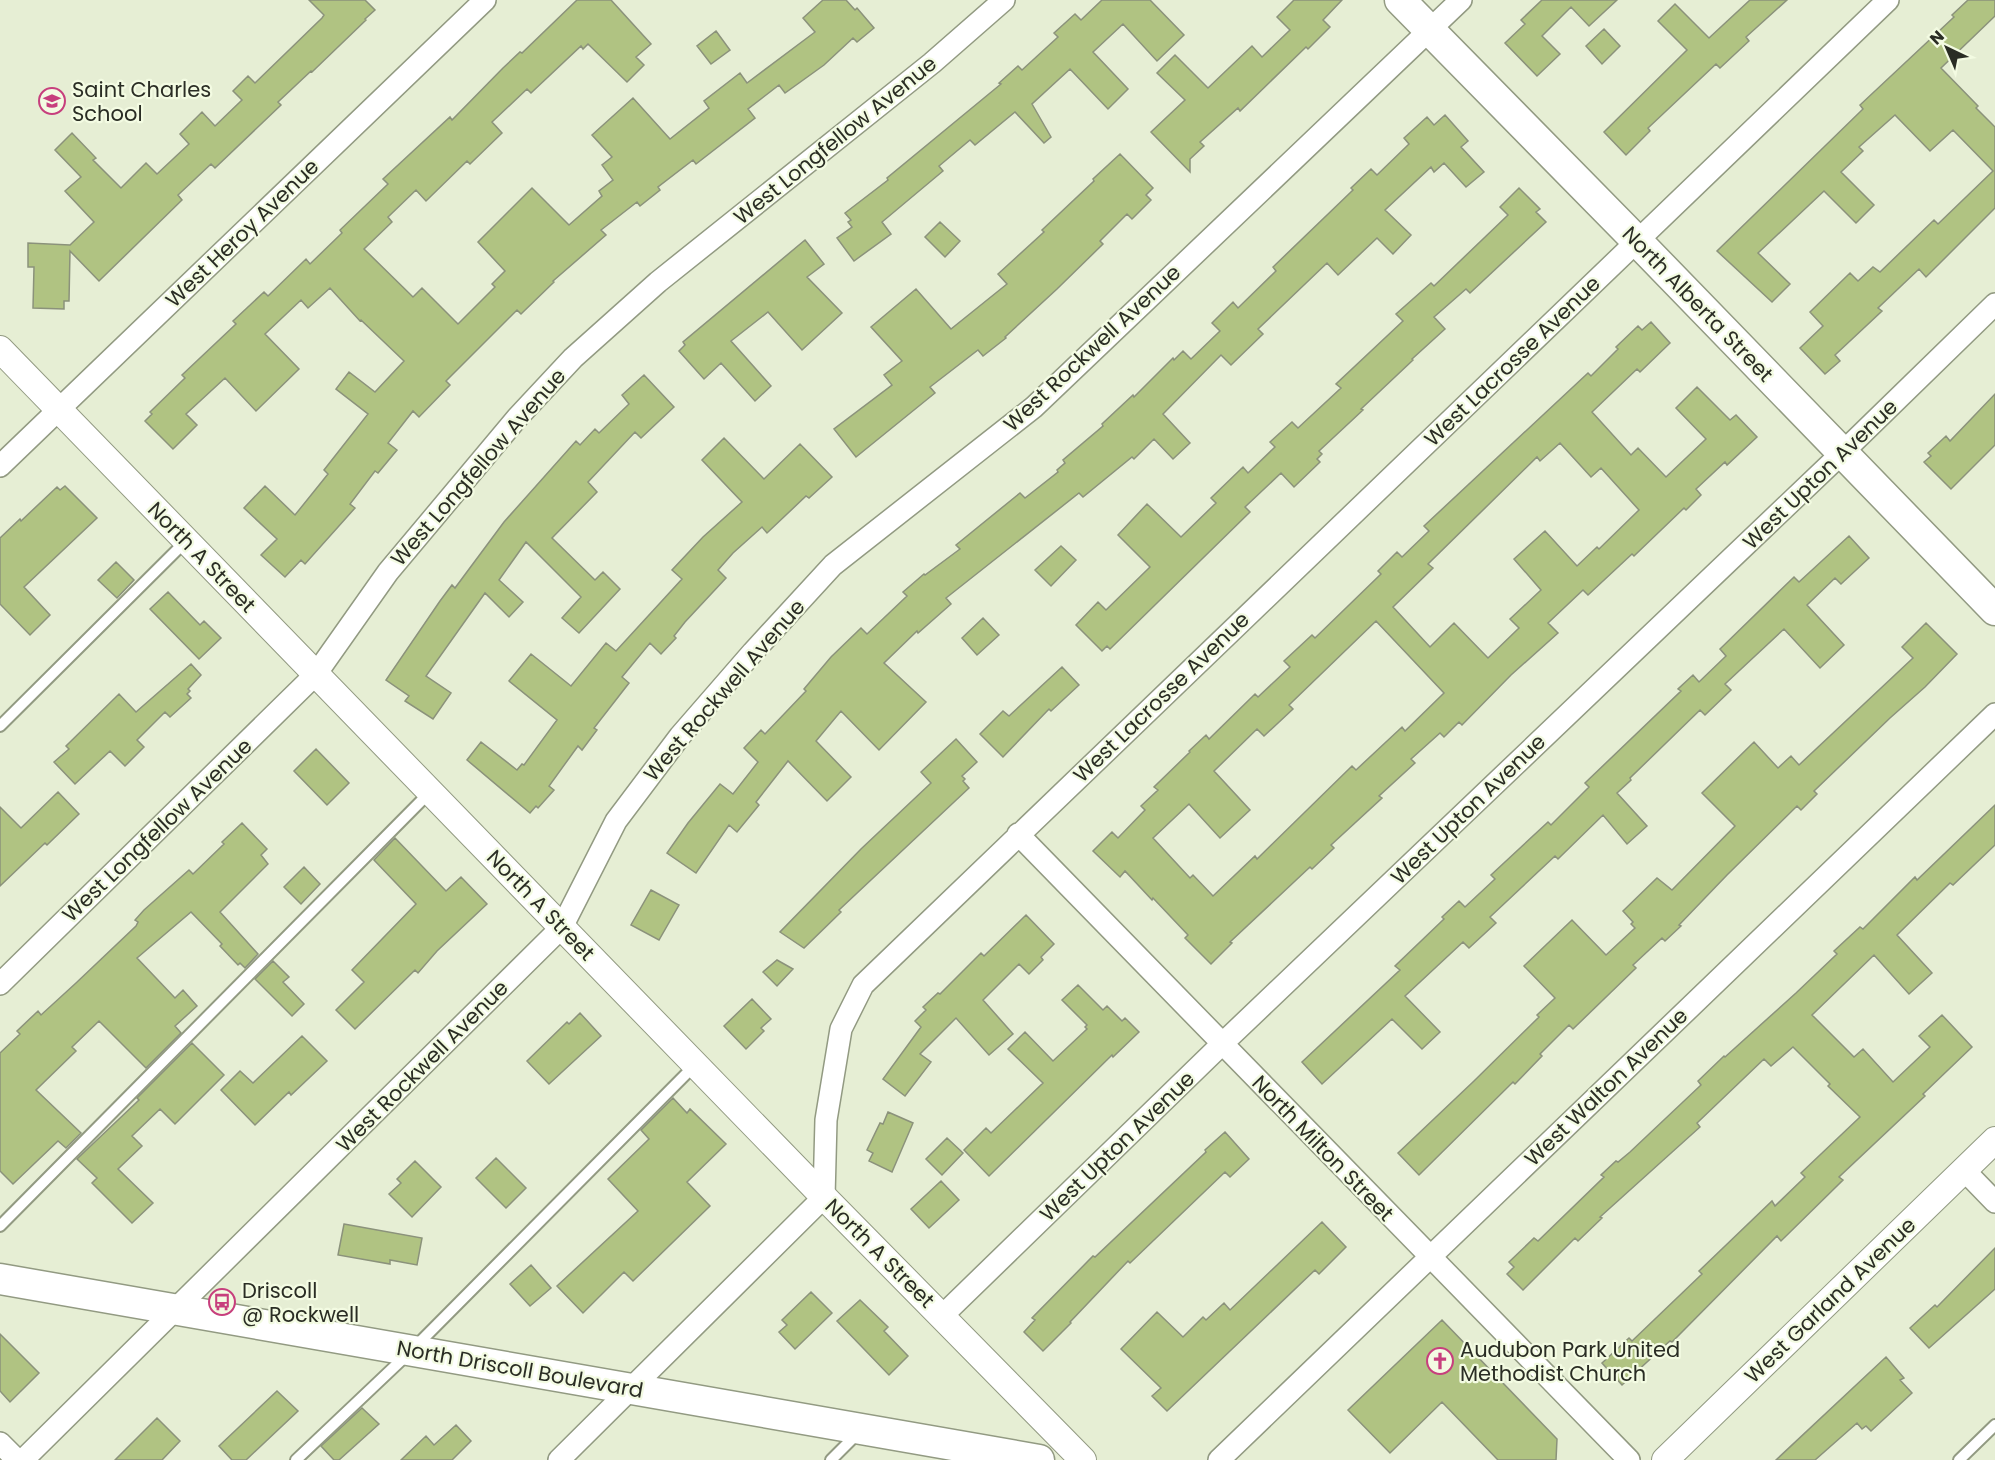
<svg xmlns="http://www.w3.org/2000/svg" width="1995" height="1460" font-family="Poppins,sans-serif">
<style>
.building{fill:#b0c382;stroke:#8b927b;stroke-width:1.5;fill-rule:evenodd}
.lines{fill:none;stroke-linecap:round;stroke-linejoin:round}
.service-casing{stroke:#929a82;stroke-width:14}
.minor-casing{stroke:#929a82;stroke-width:24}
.tertiary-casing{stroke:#929a82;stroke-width:28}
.secondary-casing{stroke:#929a82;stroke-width:33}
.service{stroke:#fff;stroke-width:10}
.minor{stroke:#fff;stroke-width:21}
.tertiary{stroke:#fff;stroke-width:26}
.secondary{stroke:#fff;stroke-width:30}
.labels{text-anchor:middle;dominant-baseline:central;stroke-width:4.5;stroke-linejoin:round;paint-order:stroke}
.poi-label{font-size:21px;fill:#2a2d24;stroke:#f3fbe2;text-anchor:start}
.street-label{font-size:21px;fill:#2a2d24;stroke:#f3fbe2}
</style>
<rect width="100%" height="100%" fill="#e6eed4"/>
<path class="building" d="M309,0H365L375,10L365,19L366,20L312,72L311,71L278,102L281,105L215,168L211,164L178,195L182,200L99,281L70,251L69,301H64V309L33,308L34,267H28V243L70,245L94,222L65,191L81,177L55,150L72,133L96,158L93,160L121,188L146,163L157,174L189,144L180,134L202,112L215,126L242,100L233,91L248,76L255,83L322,18L324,15Z
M577,0H611L651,44L636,57L644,65L627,82L588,44L583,49L581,46L531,93L527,89L492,122L502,133L470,164L467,161L426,201L416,190L388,217L392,222L364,249L413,297L422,288L458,324L495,287L492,284L505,271L478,242L532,188L569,225L602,196L599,191L613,180L602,165L612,157L592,135L633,98L670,139L709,108L704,101L740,73L747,83L815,32L803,18L823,0H846L855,10L857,8L874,28L857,42L853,38L824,65L785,93L779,85L748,109L755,118L696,164L693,160L658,187L660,190L640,206L637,202L601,230L606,235L553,281L554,282L521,314L517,310L446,381L450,385L419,417L413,411L388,443L397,450L378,473L375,471L350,504L355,508L305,564L301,560L285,577L261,555L277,539L244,508L265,486L295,515L328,474L324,470L368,414L336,389L349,372L375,392L404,361L361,320L360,321L330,288L308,308L301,300L265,334L299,369L256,411L225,378L186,414L197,425L173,449L145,421L152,414L150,412L185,378L182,375L236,324L233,321L264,292L268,296L306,259L310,264L342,233L340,230L388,184L383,179L450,117L452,120L503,68L520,52L522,53Z
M1102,0H1150L1184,35L1157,61L1123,24L1093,52L1128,89L1108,109L1070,69L1032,104L1051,137L1044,143L1015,112L975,145L970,140L939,166L943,171L882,222L891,234L854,261L837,238L852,227L848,222L851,220L845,213L888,180L887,178L1001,84L999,83L1018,66L1022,70L1058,37L1054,33L1075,14L1081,20Z
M1294,0H1342L1323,20L1330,27L1308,49L1306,47L1240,111L1238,108L1200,142L1204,146L1190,159V172L1151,132L1185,100L1157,73L1175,55L1208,88L1252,46L1262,57L1290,30L1277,17Z
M1542,0H1617L1589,26L1571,7L1542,36L1560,54L1537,76L1505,43L1525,24L1521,20Z
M1750,0H1787L1746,37L1749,41L1720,68L1716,64L1648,128L1650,131L1626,155L1604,132L1687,50L1658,21L1675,4L1709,38Z
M1968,0H1995V16L1941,68L1978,106L1976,108L1995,127V208L1926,277L1919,269L1878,308L1882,311L1835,355L1840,361L1825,374L1800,348L1823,326L1810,312L1850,273L1858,281L1873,267L1880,272L1934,220L1938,224L1993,171L1953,130L1930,151L1895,115L1859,147L1863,151L1841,172L1874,205L1856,223L1824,191L1758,253L1790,284L1772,302L1717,251L1863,109L1860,105L1954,17L1952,15Z
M1604,29L1620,46L1602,64L1586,46Z
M716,31L730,50L711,64L697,46Z
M1445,115L1468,141L1461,147L1484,172L1466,187L1444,163L1434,172L1431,167L1385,210L1411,235L1393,254L1377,238L1338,275L1327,263L1258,329L1263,334L1231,365L1221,355L1163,414L1190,443L1173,459L1154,439L1134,459L1132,457L1083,497L1079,493L946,598L951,604L918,633L917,631L884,663L926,702L879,750L841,711L816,741L851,777L827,801L788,761L756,802L759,805L737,832L729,825L696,873L667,853L688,823L720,784L733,794L758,762L744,748L761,730L765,734L806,691L804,689L831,657L861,628L867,634L907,596L903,592L924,574L925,575L960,549L956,545L1020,493L1025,498L1058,472L1057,470L1065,463L1063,460L1103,426L1102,424L1133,395L1134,397L1173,358L1174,360L1183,351L1191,359L1220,331L1212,323L1233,302L1238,308L1276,271L1273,267L1353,190L1351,188L1371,169L1377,175L1409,144L1404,138L1427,117L1434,125Z
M1120,154L1153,188L1146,195L1151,200L1132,219L1127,214L1100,241L1103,244L1057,289L1005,337L1006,338L983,356L978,350L930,387L935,393L856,457L834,429L892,385L884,375L902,361L871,327L916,289L951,329L1007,284L998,274L1044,232L1042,230L1094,181L1093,179Z
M1519,188L1540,209L1536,212L1546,222L1470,293L1466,289L1434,317L1445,329L1412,359L1413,360L1361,409L1363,410L1319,451L1322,454L1317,459L1320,462L1294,487L1281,473L1245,507L1250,512L1110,649L1107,646L1102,651L1076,625L1098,602L1106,610L1150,567L1118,535L1147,504L1181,537L1216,503L1211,498L1243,467L1248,473L1275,447L1270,442L1292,422L1298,428L1341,388L1336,384L1403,321L1396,314L1431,283L1434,286L1508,215L1500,207Z
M940,222L960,241L945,257L925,237Z
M805,240L824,264L807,277L842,313L802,350L768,312L731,341L771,386L755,401L721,363L704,379L679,351L685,345L683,342Z
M1651,322L1670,343L1640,372L1637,369L1592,412L1631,455L1638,448L1666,477L1706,439L1676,408L1697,387L1730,420L1736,415L1757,437L1727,465L1725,462L1696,489L1701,495L1686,510L1684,508L1634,556L1632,554L1588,595L1583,590L1548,623L1558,633L1511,675L1462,725L1459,722L1444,737L1440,733L1411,759L1415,763L1379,796L1382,798L1331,845L1334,848L1312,869L1310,867L1230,942L1232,943L1211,964L1185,938L1188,935L1153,898L1152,900L1125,871L1120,877L1093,851L1112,832L1118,838L1145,810L1141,806L1158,790L1154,787L1190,752L1189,751L1206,735L1209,739L1255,694L1258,697L1290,667L1284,661L1312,635L1315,638L1381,574L1378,571L1397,552L1402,557L1429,531L1424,526L1588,373L1591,376L1618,349L1616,347L1638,326L1642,330ZM1560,443L1591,477L1601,468L1639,510L1599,549L1597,547L1577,566L1545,531L1514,559L1541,590L1510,619L1519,628L1488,658L1454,623L1430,647L1393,607L1433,568L1428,564L1537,457L1540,461ZM1376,621L1444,693L1405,731L1402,727L1356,770L1352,766L1257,859L1255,856L1213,896L1193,875L1190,878L1153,838L1189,804L1220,838L1250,810L1214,771L1257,729L1264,736L1293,709L1289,705Z
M644,375L674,407L641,438L635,432L588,482L597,492L552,538L595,580L603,572L620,589L579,633L562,618L581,597L526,542L499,580L523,602L509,617L485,593L426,676L451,693L433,719L405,701L409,696L386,680L440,601L452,585L455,588L504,522L576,441L580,445L595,429L599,433L629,404L622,395Z
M1995,394V445L1951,489L1924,462L1931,456L1928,453L1946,436L1950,441Z
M724,438L764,479L800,444L832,477L809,498L806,496L767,533L762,527L733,553L718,570L726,578L685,622L674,636L676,638L661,654L650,643L622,677L629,683L594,728L597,730L582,750L578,746L549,786L554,790L538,808L536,806L530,813L467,760L481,742L517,770L522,764L524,765L557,720L509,681L531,654L571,686L606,643L616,651L682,579L672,570L703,537L742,502L702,460Z
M65,486L97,518L24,587L50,615L30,635L0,604V538L20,519L21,521L57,487L60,490Z
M1849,536L1869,558L1841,584L1835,578L1807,605L1844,645L1820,668L1784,629L1725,684L1731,690L1705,715L1700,710L1630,778L1631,780L1617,793L1647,826L1627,844L1603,815L1558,859L1555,856L1490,917L1496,923L1469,948L1463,942L1405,996L1440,1032L1422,1049L1392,1019L1322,1084L1302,1062L1400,970L1395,966L1444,919L1442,917L1459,901L1465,907L1495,879L1491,875L1548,822L1551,825L1589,787L1585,783L1681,691L1678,689L1693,675L1699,682L1726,656L1720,649L1794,577L1799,582Z
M1061,546L1076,560L1051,586L1035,570Z
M116,562L134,580L117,598L98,580Z
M168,592L200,625L204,621L221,638L199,659L150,609Z
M983,618L999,635L977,655L962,638Z
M1926,623L1957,654L1925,687L1890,718L1814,791L1817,794L1801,810L1797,806L1727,875L1679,925L1681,926L1665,941L1662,938L1633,965L1636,968L1573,1029L1569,1025L1540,1054L1542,1056L1515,1084L1513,1082L1419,1175L1398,1153L1474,1081L1539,1017L1537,1015L1555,998L1524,966L1572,920L1606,955L1635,928L1631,924L1633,922L1623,911L1657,878L1672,890L1735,826L1702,793L1754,742L1778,768L1791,756L1799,765L1913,658L1902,647Z
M191,664L201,675L188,689L190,691L187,694L191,698L170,717L165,712L137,740L144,747L125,766L110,751L75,784L54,762L69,749L66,746L119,694L136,712Z
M1062,667L1079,685L1051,711L1049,709L1003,757L980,734L1003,711L1009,716Z
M956,739L977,762L962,776L965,779L963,781L969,788L839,910L841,912L804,948L780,932L861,849L931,783L921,772Z
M316,749L349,783L327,805L294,771Z
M58,792L79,814L47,845L45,843L0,886V807L21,828Z
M1995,805V845L1953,885L1950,883L1897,935L1932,973L1909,994L1874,955L1812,1015L1854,1057L1863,1049L1893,1082L1930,1047L1919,1036L1942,1015L1972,1047L1923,1094L1925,1096L1839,1177L1843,1180L1781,1241L1777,1236L1672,1342L1670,1341L1622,1385L1602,1363L1629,1338L1632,1341L1702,1274L1699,1271L1772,1201L1775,1206L1805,1177L1801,1173L1860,1117L1828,1086L1830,1084L1793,1047L1771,1066L1764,1059L1697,1123L1700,1127L1600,1217L1602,1218L1578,1241L1575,1238L1523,1290L1507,1274L1514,1267L1509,1262L1534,1238L1538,1241L1604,1177L1601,1175L1616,1161L1618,1162L1630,1152L1701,1085L1698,1081L1724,1056L1725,1057L1796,993L1837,954L1834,951L1860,927L1863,929L1915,877L1917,880Z
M242,823L267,849L261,855L268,864L220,912L258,954L245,968L240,963L238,965L220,946L222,944L191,912L137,958L175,998L183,990L197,1006L175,1026L181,1033L146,1068L99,1021L72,1047L76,1051L36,1090L81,1133L66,1148L58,1141L13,1184L0,1171V1053L20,1034L17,1031L38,1011L41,1015L76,983L136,926L138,922L135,920L144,910L189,870L193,874L224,844L222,842Z
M395,838L446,891L461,877L487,904L437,951L418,973L415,970L355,1029L336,1010L364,982L352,970L416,904L374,860Z
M304,867L320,884L301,904L284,887Z
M651,890L679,905L659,940L631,925Z
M1026,915L1054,944L1041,957L1043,960L1029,974L1019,964L983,1000L1013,1034L989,1055L956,1018L920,1054L931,1062L905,1096L883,1079L921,1027L915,1021L926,1010L923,1007L938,993L940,994L981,953L984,956Z
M777,960L793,969L777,986L763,972Z
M273,961L289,977L283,982L304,1004L292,1016L255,979Z
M1078,985L1103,1010L1107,1006L1122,1021L1125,1018L1139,1032L1113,1057L1112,1055L989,1176L964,1150L986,1128L991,1133L1043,1083L1008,1049L1025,1032L1053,1061L1087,1029L1085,1027L1087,1025L1062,1000Z
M752,999L771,1019L761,1028L764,1031L746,1049L724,1026Z
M580,1013L601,1036L549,1084L527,1061L567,1022L569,1024Z
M302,1036L327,1061L291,1095L289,1092L255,1125L221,1090L240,1071L253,1083Z
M192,1043L224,1075L175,1124L160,1109L132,1136L142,1146L118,1169L153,1203L132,1223L92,1183L97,1178L77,1159L139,1100L137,1098Z
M673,1098L687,1113L690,1109L726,1144L687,1182L710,1206L633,1281L624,1272L583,1313L557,1286L638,1211L608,1179L649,1139L641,1130Z
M888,1112L913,1123L892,1172L869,1161L873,1153L867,1150L880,1123L883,1124Z
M1225,1132L1249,1159L1230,1177L1225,1172L1130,1263L1128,1261L1070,1322L1071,1323L1043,1351L1024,1332L1035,1320L1032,1318L1093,1256L1095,1257L1206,1152L1205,1150Z
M947,1138L963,1153L942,1175L926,1159Z
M496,1158L526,1188L506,1208L476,1178Z
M415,1161L441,1187L412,1217L389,1194L401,1183L397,1179Z
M941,1181L959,1200L929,1228L911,1209Z
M1322,1222L1346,1247L1319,1274L1315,1270L1167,1411L1152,1396L1161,1388L1121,1349L1157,1312L1183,1337L1203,1317L1206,1320L1224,1303L1230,1310Z
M344,1224L422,1238L417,1265L390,1260V1264L338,1255Z
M1995,1248V1289L1929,1348L1910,1328L1935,1305L1937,1307Z
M531,1265L551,1288L530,1306L510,1284Z
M811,1292L832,1313L795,1349L779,1332L787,1325L782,1320Z
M860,1300L888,1327L884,1331L908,1356L889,1375L837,1321Z
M1442,1320L1557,1439L1556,1460H1498L1442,1402L1390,1453L1348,1410Z
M0,1334L39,1373L10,1402L0,1391Z
M1886,1357L1904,1378L1900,1380L1912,1393L1871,1431L1866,1426L1862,1429L1857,1423L1815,1460H1776Z
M277,1391L298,1411L246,1460H232L219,1446Z
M362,1408L379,1424L339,1460H334L321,1446Z
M157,1418L180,1441L162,1460H115Z
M456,1425L471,1441L452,1460H401L426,1436L434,1445Z"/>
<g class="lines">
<defs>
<path id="service" d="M0,726L186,541
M0,1226L430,792
M296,1460L411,1351L695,1065
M831,1460L858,1433
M1959,1460L1995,1425"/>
<path id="minor" d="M0,466L485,0
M1018,834L1629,1460
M0,984L316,674L388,572L517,418L573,358L658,282L932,63L1004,0
M1964,1170L1995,1202
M942,1316L1222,1044L1842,453L1995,304
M0,1443L17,1460
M23,1460L562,927L616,821L680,736L753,652L833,565L1034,407L1461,0
M559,1460L824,1197L826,1120L841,1029L863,985L1888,0
M1219,1460L1995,714"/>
<path id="tertiary" d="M0,349L824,1197L1083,1460
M1665,1460L1995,1140"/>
<path id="secondary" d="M1400,0L1637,241L1995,610
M0,1279L1039,1460"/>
</defs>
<use href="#service" class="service-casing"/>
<use href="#minor" class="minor-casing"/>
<use href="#tertiary" class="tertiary-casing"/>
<use href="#secondary" class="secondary-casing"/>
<use href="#service" class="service"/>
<use href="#minor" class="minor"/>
<use href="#tertiary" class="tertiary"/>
<use href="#secondary" class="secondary"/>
</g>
<defs>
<symbol id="school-ring" viewBox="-11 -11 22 22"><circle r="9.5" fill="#f3fbe2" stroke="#c73f7d" stroke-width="1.5"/><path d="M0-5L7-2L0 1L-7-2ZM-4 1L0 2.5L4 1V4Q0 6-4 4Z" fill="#c73f7d"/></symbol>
<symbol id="bus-ring" viewBox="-11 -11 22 22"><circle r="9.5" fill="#f3fbe2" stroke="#c73f7d" stroke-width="1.5"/><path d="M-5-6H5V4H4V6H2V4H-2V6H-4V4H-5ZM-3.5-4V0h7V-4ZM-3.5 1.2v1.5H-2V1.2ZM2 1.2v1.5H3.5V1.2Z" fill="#c73f7d"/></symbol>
<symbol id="church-ring" viewBox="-11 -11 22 22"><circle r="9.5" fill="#f3fbe2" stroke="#c73f7d" stroke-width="1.5"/><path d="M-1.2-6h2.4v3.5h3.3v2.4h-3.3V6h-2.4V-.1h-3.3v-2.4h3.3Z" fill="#c73f7d"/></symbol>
</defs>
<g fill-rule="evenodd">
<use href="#school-ring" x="37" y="86" width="30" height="30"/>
<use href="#bus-ring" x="207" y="1287" width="30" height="30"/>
<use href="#church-ring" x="1425" y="1346" width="30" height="30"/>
</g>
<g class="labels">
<g class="poi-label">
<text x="72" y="89">Saint Charles<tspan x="72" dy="24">School</tspan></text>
<text x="242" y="1290">Driscoll<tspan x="242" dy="24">@ Rockwell</tspan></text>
<text x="1460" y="1349">Audubon Park United<tspan x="1460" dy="24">Methodist Church</tspan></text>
</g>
<g class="street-label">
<text transform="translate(835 140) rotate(-39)">West Longfellow Avenue</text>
<text transform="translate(242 233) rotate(-44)">West Heroy Avenue</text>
<text transform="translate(1698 304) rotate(46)">North Alberta Street</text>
<text transform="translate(1092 348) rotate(-43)">West Rockwell Avenue</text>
<text transform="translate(1512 361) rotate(-44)">West Lacrosse Avenue</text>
<text transform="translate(478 467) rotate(-49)">West Longfellow Avenue</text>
<text transform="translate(1820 474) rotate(-44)">West Upton Avenue</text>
<text transform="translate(202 557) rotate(46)">North A Street</text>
<text transform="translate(724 690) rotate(-49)">West Rockwell Avenue</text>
<text transform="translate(1161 697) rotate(-44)">West Lacrosse Avenue</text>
<text transform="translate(1468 809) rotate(-44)">West Upton Avenue</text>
<text transform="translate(157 830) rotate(-44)">West Longfellow Avenue</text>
<text transform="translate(541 905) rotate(46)">North A Street</text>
<text transform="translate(422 1066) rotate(-45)">West Rockwell Avenue</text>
<text transform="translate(1606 1087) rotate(-44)">West Walton Avenue</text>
<text transform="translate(1117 1146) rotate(-44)">West Upton Avenue</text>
<text transform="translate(1323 1148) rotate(46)">North Milton Street</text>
<text transform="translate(880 1253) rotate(45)">North A Street</text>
<text transform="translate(1830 1300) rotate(-44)">West Garland Avenue</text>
<text transform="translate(520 1369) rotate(10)">North Driscoll Boulevard</text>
</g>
</g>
<g transform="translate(1947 48) rotate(316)" stroke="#f3fbe2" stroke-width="4.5" paint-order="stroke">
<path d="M0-4.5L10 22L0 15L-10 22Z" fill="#2a2d24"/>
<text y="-9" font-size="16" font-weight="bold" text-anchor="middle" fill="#2a2d24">N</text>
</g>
</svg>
